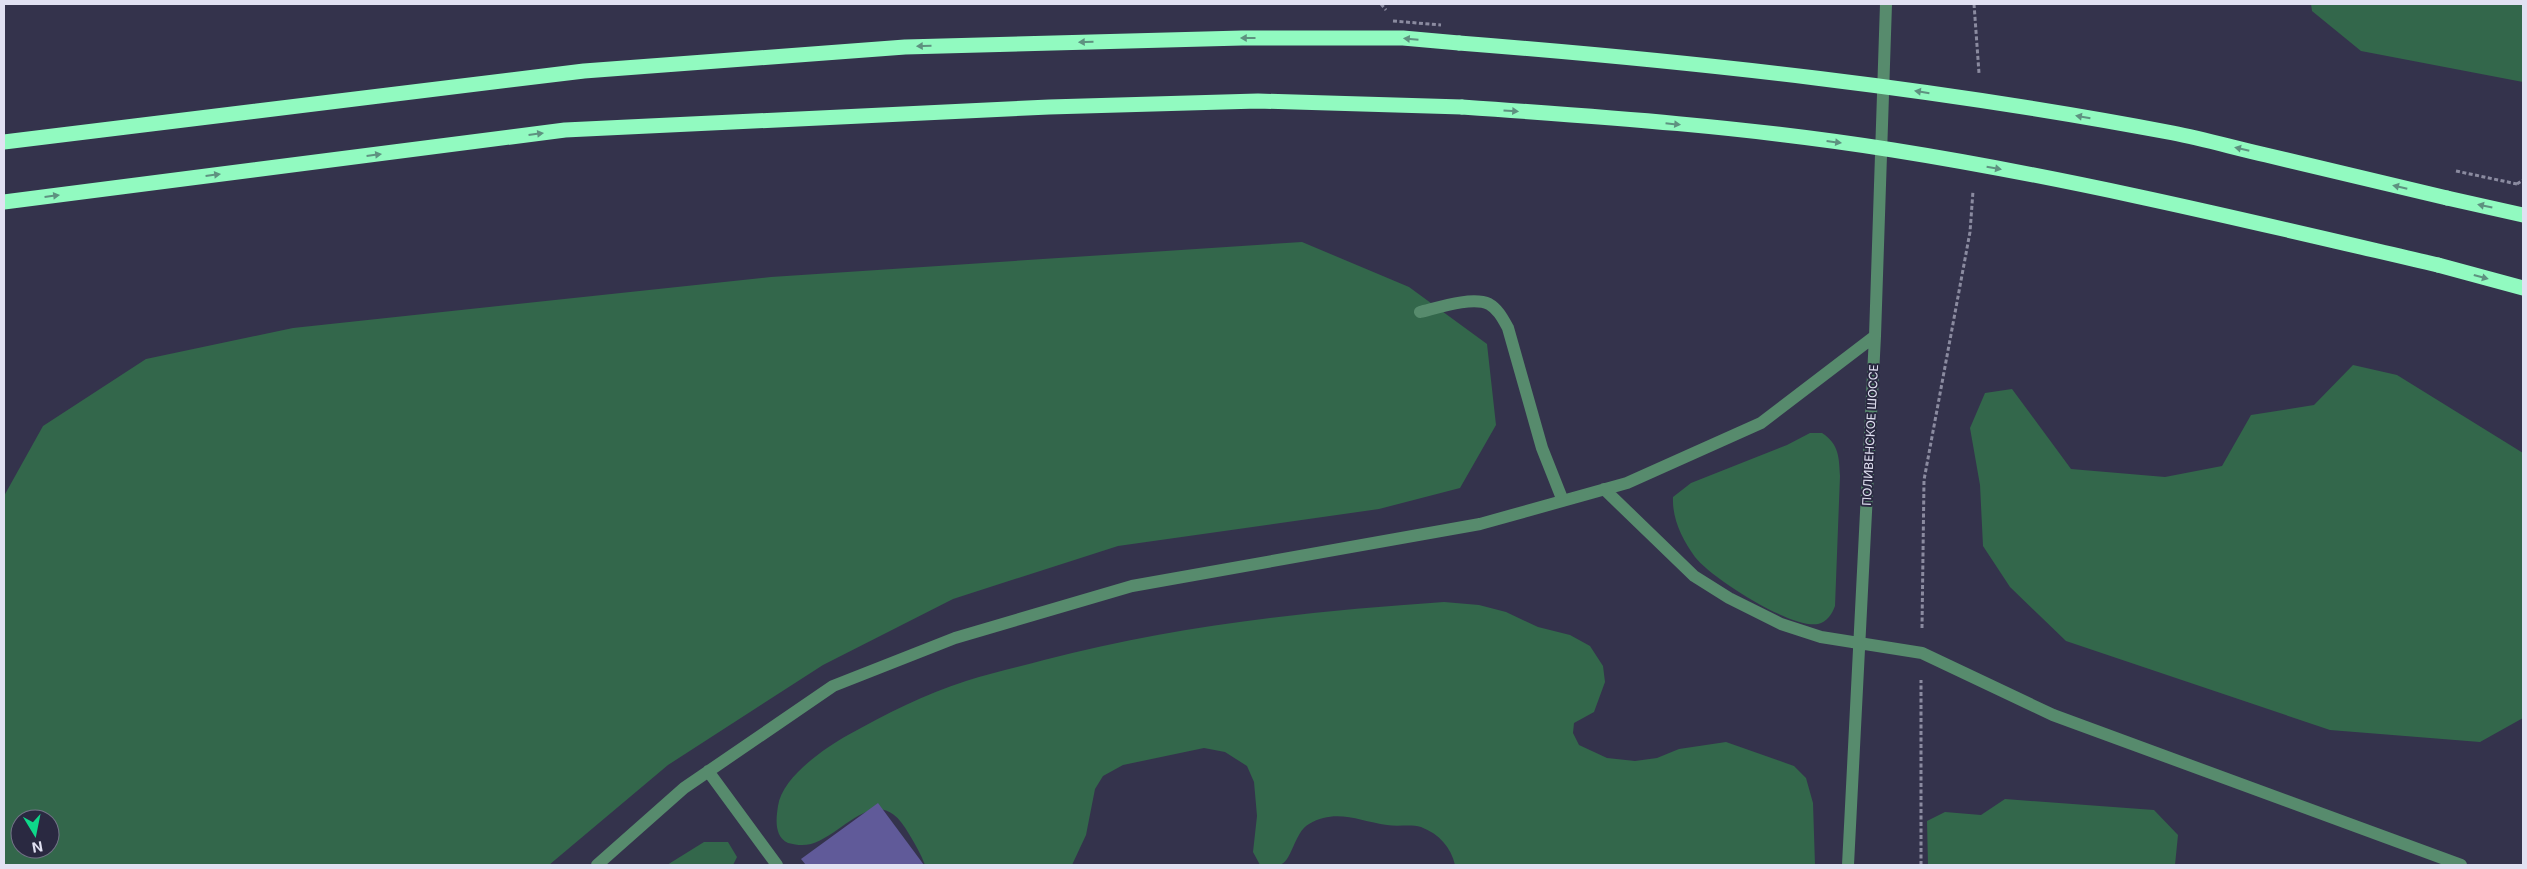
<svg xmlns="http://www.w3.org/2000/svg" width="2527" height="869" font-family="Inter,sans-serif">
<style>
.green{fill:#33674b;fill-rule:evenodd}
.building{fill:#605a99}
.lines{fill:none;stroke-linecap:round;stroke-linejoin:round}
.path{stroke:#8b8ba0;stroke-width:3;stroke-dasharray:4 2.5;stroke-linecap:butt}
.minor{stroke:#578b6d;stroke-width:12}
.highway{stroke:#91fac0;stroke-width:15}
.path-bridge{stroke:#8b8ba0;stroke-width:3;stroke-dasharray:4 2.5;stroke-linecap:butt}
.highway-bridge{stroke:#91fac0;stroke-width:15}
.oneway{fill:#5e9280}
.labels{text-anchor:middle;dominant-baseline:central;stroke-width:4;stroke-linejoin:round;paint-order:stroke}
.street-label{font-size:12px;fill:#e1e1f2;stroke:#2a2941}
</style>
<rect width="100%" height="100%" fill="#34334c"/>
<path class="green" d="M2311,4H2523V82L2361,51L2312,11Z
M1302,242L1409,287L1487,344L1496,425L1460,488L1379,509L1118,546L953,599L823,665L668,765L549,865H4V496L43,426L146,359L293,328L771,277ZM20,819H50V849H20Z
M2353,365L2397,375L2523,453V718L2480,742L2330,730L2066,641L2010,587L1983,546L1980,485L1970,428L1985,393L2012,389L2071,469L2165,477L2222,466L2251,415L2314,405Z
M1810,433H1822C1839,444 1839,457 1840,476L1835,606C1832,614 1827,622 1818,624C1791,629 1711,578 1695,557C1682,539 1672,519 1673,497L1691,483L1787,445Z
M1444,602L1479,605L1506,612L1538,627L1570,635L1590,646L1603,666L1605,682L1594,712L1574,723L1573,733L1579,745L1607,758L1635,761L1657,758L1679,749L1726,742L1794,766L1806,778L1813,803L1815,865H1455C1451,847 1439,834 1421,827C1411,824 1398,827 1387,825C1359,821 1336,808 1309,824C1294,832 1292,863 1279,865C1273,866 1266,865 1260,865L1253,852L1257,816L1254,782L1247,766L1225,752L1204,748L1123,765L1103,776L1095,789L1086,835L1072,865H925C921,854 915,844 909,834C878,778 847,833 811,844C803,846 796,845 788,843C774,836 776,819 778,806C782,777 825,748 848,735C886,714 925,694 966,681C992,673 1018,667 1044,660C1175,626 1309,611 1444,602Z
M2005,799L2154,810L2178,835L2175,865H1928L1927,821L1945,812L1981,815Z
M704,842H728L737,857L733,865H667Z"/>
<path class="building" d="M878,803L924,865H806L801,859Z"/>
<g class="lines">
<path class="path" d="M1381,4L1386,10
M1974,4L1979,73
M2517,184L2523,180
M1922,628L1924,480L1970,232L1973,191
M1921,865V680"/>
<path class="minor" d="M1420,312C1437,308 1472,296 1489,304C1498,309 1503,319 1508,328L1542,448L1563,501
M1604,489L1694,576L1729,598L1781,624L1821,637L1922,653L2053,715L2461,865
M708,771L777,865
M597,865L684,788L833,686L955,638L1132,586L1480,524L1627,483L1761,423L1875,336
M1848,865L1875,336L1886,4"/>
<path class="highway" d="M4,142L584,71L905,47L1242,38H1403L1459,43
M2447,198L2523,215
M4,202L565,130L1049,107L1258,101L1462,107
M2438,265L2523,288"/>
<path class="path-bridge" d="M1393,21L1441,25
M2456,171L2517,184"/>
<path class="highway-bridge" d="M1459,43C1699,62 1937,88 2173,133C2204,139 2235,148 2266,155C2327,169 2387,184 2447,198
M1462,107C1606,117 1750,127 1893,150C2076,179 2257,223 2438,265"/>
</g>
<defs><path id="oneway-solid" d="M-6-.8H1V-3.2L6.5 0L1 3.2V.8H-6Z" transform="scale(1.25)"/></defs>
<g class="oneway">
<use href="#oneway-solid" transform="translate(1248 38) rotate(180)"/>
<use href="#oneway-solid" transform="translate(1411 39) rotate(-175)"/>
<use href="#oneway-solid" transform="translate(1086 42) rotate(178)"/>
<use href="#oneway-solid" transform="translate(924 46) rotate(178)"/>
<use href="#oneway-solid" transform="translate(1922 92) rotate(-171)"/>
<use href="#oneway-solid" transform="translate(1511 111) rotate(4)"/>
<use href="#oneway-solid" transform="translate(2083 117) rotate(-170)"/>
<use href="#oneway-solid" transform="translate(1673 124) rotate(6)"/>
<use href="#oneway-solid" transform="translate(536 134) rotate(-7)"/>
<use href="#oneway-solid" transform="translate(1834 142) rotate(7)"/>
<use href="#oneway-solid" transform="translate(2242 149) rotate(-167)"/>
<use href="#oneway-solid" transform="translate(374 155) rotate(-7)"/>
<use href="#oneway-solid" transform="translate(1994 168) rotate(10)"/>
<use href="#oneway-solid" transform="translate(213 175) rotate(-7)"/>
<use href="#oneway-solid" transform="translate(2400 187) rotate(-167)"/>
<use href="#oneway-solid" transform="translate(52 196) rotate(-7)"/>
<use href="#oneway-solid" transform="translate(2485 206) rotate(-168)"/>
<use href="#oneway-solid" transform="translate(2481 277) rotate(15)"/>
</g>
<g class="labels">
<g class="street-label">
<text transform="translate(1870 435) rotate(-87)">ПОЛИВЕНСКОЕ ШОССЕ</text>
</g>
</g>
<rect width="2527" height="869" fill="none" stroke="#e1e1f2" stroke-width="10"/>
<g transform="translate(35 834) rotate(170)"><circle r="24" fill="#2a2941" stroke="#737388"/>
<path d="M0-4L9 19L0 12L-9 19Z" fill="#0ed98a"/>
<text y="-8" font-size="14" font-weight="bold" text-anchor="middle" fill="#e1e1f2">N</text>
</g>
</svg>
